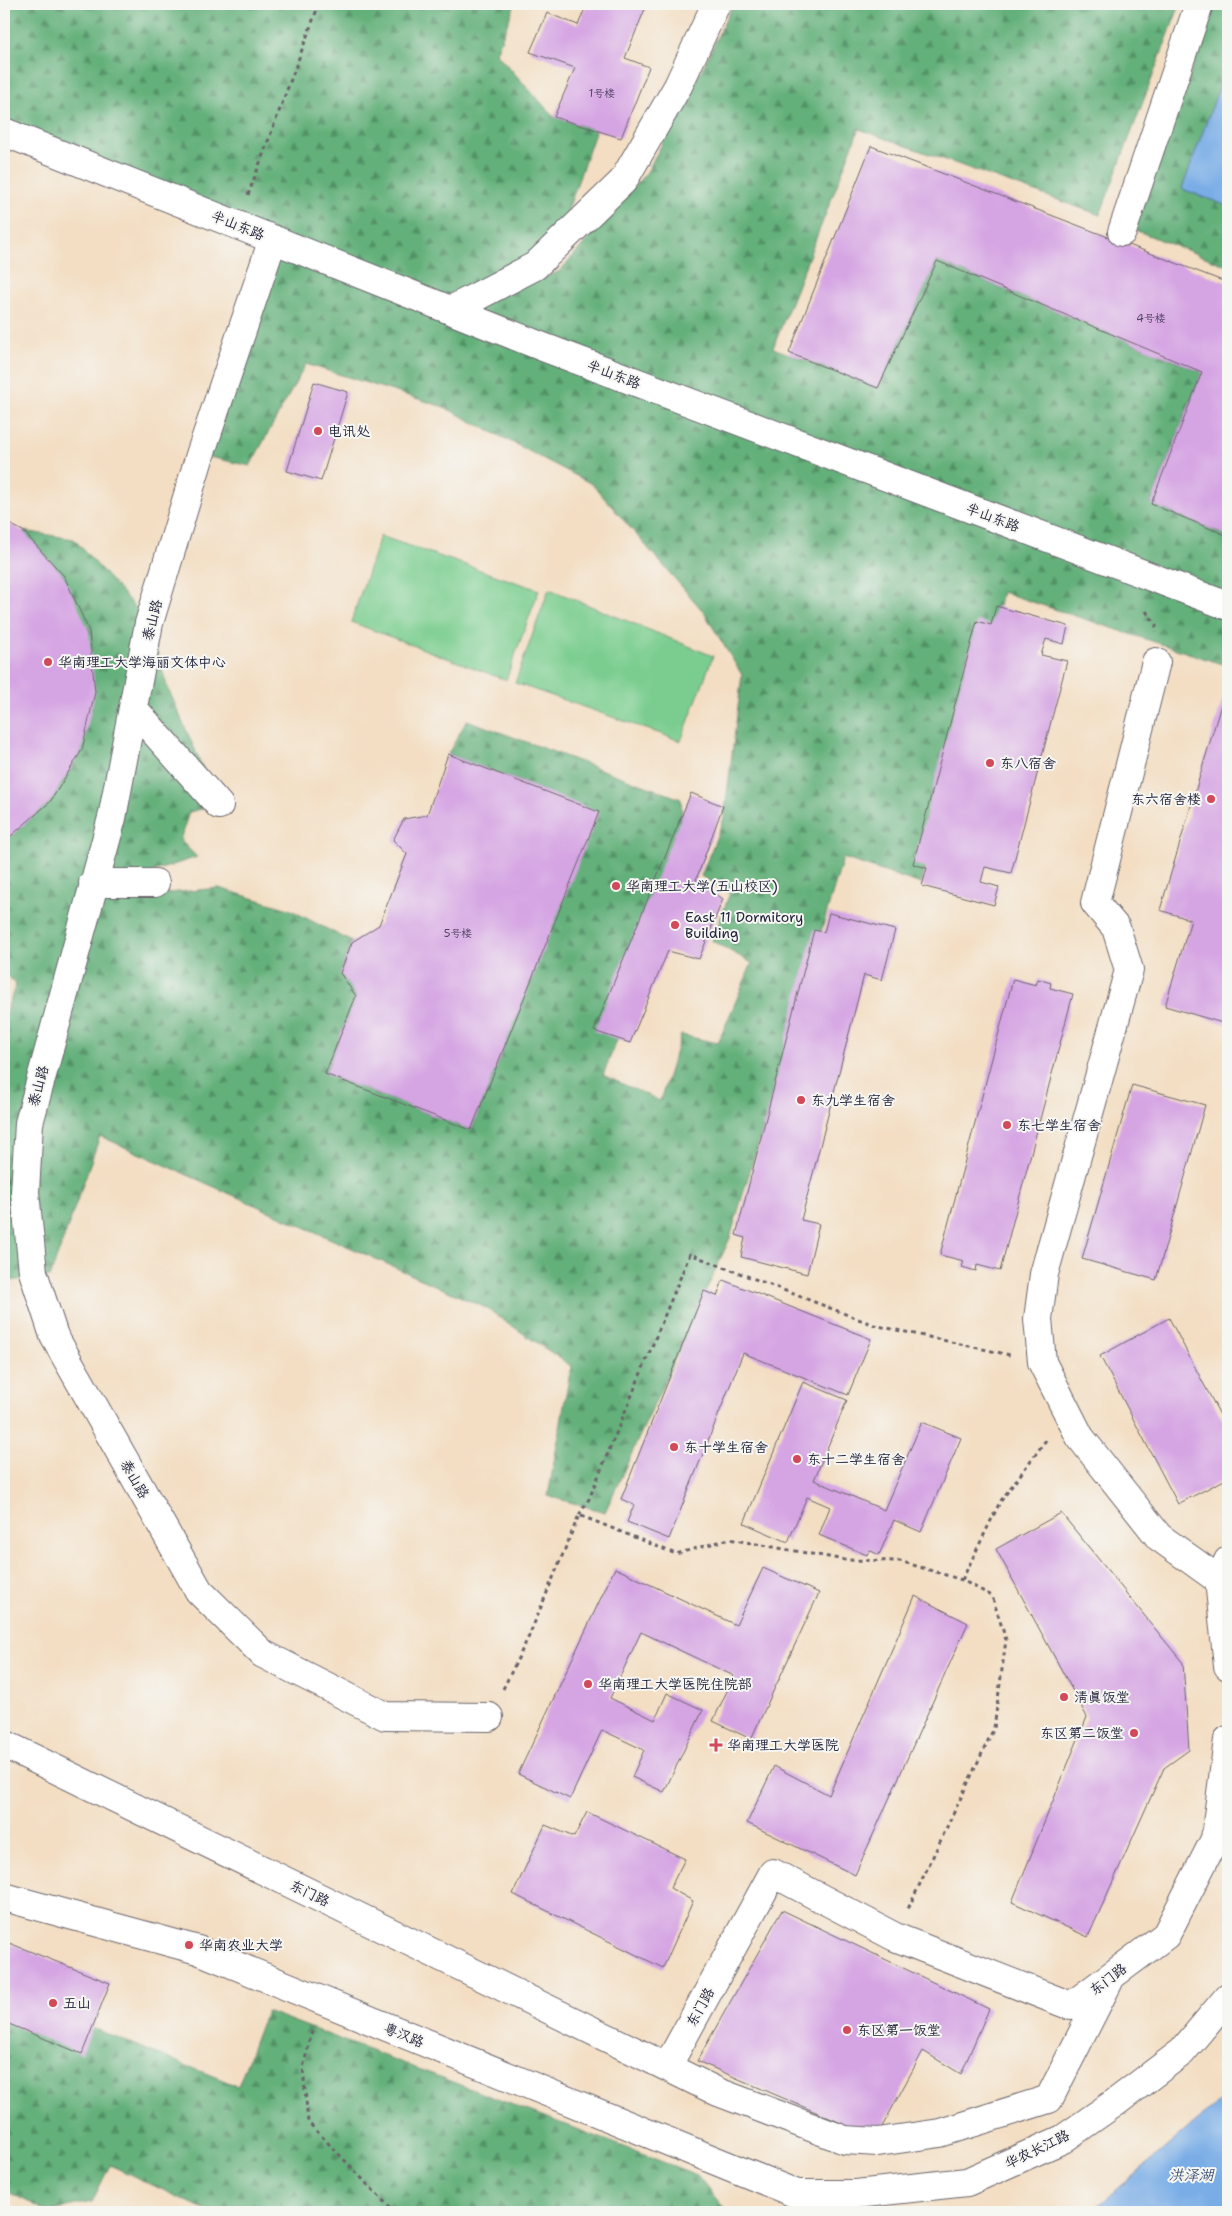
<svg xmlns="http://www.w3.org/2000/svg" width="1232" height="2216" font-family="'Shantell Sans','LXGW WenKai TC',sans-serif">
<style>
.forest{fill:url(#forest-firs);stroke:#42695a}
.garden{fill:#7acd8f;stroke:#4e7865}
.water{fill:#7aade6;stroke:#4e6890}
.building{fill:#d5a4e3}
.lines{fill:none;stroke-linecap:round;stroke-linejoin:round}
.minor-casing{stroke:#6b646b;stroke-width:30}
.path{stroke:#6b646b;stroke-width:3;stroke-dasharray:4 4;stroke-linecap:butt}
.minor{stroke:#fff;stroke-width:28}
.poi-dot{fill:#d1495b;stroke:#f6f6f2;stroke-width:2}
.labels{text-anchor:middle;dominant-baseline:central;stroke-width:4;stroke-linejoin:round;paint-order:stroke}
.number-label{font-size:11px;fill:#4f4265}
.street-label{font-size:14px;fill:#22223b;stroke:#f6f6f2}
.poi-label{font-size:14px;fill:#22223b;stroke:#f6f6f2;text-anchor:start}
.water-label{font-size:15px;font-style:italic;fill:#415377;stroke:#f6f6f2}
</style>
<defs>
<pattern id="forest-firs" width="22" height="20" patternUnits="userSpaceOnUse" patternTransform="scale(1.25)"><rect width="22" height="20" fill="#63b07a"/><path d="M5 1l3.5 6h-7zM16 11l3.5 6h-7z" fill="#518f65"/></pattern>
</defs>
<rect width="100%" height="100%" fill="#f6f6f2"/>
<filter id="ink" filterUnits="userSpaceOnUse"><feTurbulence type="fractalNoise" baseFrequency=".02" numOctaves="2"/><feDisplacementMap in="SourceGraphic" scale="10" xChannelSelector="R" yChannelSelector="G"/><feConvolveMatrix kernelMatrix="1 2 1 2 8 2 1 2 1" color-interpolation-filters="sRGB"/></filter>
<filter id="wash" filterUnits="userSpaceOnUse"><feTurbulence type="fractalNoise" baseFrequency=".0096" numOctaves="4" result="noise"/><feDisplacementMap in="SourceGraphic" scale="20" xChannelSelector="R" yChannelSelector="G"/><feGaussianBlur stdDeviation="1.12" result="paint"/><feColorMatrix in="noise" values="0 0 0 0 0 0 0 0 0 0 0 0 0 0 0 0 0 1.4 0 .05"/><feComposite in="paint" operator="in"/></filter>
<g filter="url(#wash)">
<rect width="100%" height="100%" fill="#f3dec3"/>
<path class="forest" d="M4,4H515L496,53L554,117L596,130L544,278L560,271L647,172L705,63L733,4H1176L1179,7L1100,215L859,129L773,348L878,388L937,261L1202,372L1151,504L1228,536V666L1002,592L921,884L843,858L730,1238L605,1512L548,1496L571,1366L486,1308L100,1136L50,1277L6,1281L4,1277V1017L16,984L4,973V842L50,802L82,750L64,576L23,531L74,539L149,623L167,686L219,805L189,812L180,840L197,857L152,872L158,894L219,888L289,909L352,942L340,973L356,996L325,1074L471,1130L598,812L448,754L467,720L681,799L685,870L603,1075L660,1101L681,1035L718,1043L752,963L712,941L730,893L701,876L724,818L742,675L703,611L592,484L444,407L306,364L250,466L200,455L273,239L4,132Z
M1225,4H1228V91L1219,88L1182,189L1228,206V266L1135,230L1213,10Z
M4,1993L238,2086L266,2011L697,2175L727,2212H210L110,2165L92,2202L47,2211L4,2190Z"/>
<path class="garden" d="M380,536L539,590L506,680L351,622Z
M549,589L713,656L681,741L515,683Z"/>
<path class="water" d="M1219,88L1228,91V206L1182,189Z
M1228,2094V2212H1091Z"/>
<g id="blocks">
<path class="building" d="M587,4H647L625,58L649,67L621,138L554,117L575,68L530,52L547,13L578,25Z
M871,146L1228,283V536L1151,504L1202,372L937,261L878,388L789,353Z
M314,382L348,392L321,481L287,471Z
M4,521L23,531L64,576L89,631L95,692L82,750L50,802L4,842Z
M996,606L1068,626L1064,644L1046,639L1041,655L1067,661L1011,873L985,867L981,882L999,887L994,905L922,886L927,868L913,864L977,621L991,625Z
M1226,688H1228V1015L1226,1024L1165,1006L1191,920L1160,910Z
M448,754L599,812L471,1130L325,1074L356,996L340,973L352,942L379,925L407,854L393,840L404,819L427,815Z
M691,793L723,806L696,880L723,899L699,959L668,951L630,1043L594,1031Z
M829,913L895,930L882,980L864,975L801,1220L819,1224L807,1274L741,1257L745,1238L736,1235L814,930L824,932Z
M1013,979L1036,985L1038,979L1051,983L1050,988L1073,994L1000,1271L977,1265L976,1271L962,1267L964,1261L940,1255Z
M1132,1085L1205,1105L1156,1280L1082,1259Z
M723,1280L871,1339L848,1395L743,1353L669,1539L627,1522L634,1505L621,1499L704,1291L717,1296Z
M1169,1318L1228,1430V1478L1178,1504L1100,1356Z
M803,1382L847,1400L814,1480L884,1510L922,1422L961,1438L921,1532L894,1520L879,1555L869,1550L867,1555L819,1535L830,1507L807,1497L788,1542L744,1523Z
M1061,1513L1183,1663L1189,1750L1164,1768L1088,1937L1012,1902L1087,1717L996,1549Z
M615,1568L736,1625L763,1568L819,1593L751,1739L713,1721L734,1676L641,1632L610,1698L655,1720L667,1693L703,1710L664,1792L632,1777L644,1750L602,1730L570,1799L518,1774Z
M915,1596L968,1623L855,1875L747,1823L774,1766L829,1795Z
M587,1812L685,1859L670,1888L693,1901L663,1968L513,1894L545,1825L574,1837Z
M782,1910L989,2009L961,2074L923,2051L876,2138L697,2061Z
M4,1941L110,1983L82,2054L4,2022Z"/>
</g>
</g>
<g filter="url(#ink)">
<use href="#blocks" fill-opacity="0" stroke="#6b646b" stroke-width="1"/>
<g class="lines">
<defs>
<path id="minor" d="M4,132L543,347L1228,606
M1122,232L1199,4
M273,239L200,455L149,623L112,818L29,1123L25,1192L33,1272L54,1336L199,1591L263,1654L385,1716L489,1717
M451,310L535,266L623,181L678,86L716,4
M1156,662L1095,903L1116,928L1129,970L1044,1274L1038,1319L1042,1362L1080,1437L1159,1537L1219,1580
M133,708L219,805
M93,883H155
M1228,1561L1219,1580L1228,1666
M4,1744L667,2067L773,1873L895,1937L1071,2006L1166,1935L1215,1839L1228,1740
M4,1897L198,1950L797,2194H856L967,2182L1063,2139L1116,2102L1182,2052L1228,1997
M667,2067L718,2092L845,2140L878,2142L940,2133L1049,2099L1109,1981"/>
</defs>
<use href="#minor" class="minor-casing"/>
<path class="path" d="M248,195L319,4
M1146,611L1156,625V632
M579,1515L589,1499L690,1254L874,1325L1010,1355
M962,1580L1000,1502L1046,1440
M503,1689L529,1636L579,1515L676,1554L729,1539L845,1560L900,1561L962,1580L992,1596L1006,1640L994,1728L908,1909
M312,2031L303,2068L308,2122L394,2212"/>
<use href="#minor" class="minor"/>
</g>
</g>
<g class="poi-dot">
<circle cx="318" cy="431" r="5"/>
<circle cx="48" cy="662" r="5"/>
<circle cx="990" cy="763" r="5"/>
<circle cx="1211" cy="799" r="5"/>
<circle cx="616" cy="886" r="5"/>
<circle cx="675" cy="925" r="5"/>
<circle cx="801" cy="1100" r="5"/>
<circle cx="1007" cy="1125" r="5"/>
<circle cx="674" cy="1447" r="5"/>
<circle cx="797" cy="1459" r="5"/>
<circle cx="588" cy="1684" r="5"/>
<circle cx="1064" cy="1697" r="5"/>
<circle cx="1134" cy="1733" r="5"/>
<path d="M713.5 1737.5h5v5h5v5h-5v5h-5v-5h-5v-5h5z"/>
<circle cx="189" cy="1945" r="5"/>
<circle cx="53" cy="2003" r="5"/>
<circle cx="847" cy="2030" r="5"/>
</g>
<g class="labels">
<g class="number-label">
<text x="602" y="93">1号楼</text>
<text x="1151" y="318">4号楼</text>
<text x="458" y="933">5号楼</text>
</g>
<g class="street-label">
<text transform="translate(238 225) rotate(22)">半山东路</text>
<text transform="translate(614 374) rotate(21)">半山东路</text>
<text transform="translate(993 517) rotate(21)">半山东路</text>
<text transform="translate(152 620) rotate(-76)">泰山路</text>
<text transform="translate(38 1086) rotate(-75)">泰山路</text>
<text transform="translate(135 1479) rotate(60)">泰山路</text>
<text transform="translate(310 1893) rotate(26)">东门路</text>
<text transform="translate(1108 1979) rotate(-37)">东门路</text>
<text transform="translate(700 2007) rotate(-61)">东门路</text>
<text transform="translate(404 2035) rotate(22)">粤汉路</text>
<text transform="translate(1037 2149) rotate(-26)">华农长江路</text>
</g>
<g class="poi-label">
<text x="328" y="431">电讯处</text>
<text x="58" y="662">华南理工大学海丽文体中心</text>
<text x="1000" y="763">东八宿舍</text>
<text x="1201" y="799" text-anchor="end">东六宿舍楼</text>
<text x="626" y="886">华南理工大学(五山校区)</text>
<text x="685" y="917">East 11 Dormitory<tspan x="685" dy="16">Building</tspan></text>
<text x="811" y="1100">东九学生宿舍</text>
<text x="1017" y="1125">东七学生宿舍</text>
<text x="684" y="1447">东十学生宿舍</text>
<text x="807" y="1459">东十二学生宿舍</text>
<text x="598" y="1684">华南理工大学医院住院部</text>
<text x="1074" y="1697">清真饭堂</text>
<text x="1124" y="1733" text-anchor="end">东区第二饭堂</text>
<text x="727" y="1745">华南理工大学医院</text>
<text x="199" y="1945">华南农业大学</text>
<text x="63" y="2003">五山</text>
<text x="857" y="2030">东区第一饭堂</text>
</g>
<g class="water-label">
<text x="1191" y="2175">洪泽湖</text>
</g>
</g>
<rect width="1232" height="2216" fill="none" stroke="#f6f6f2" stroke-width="20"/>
</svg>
